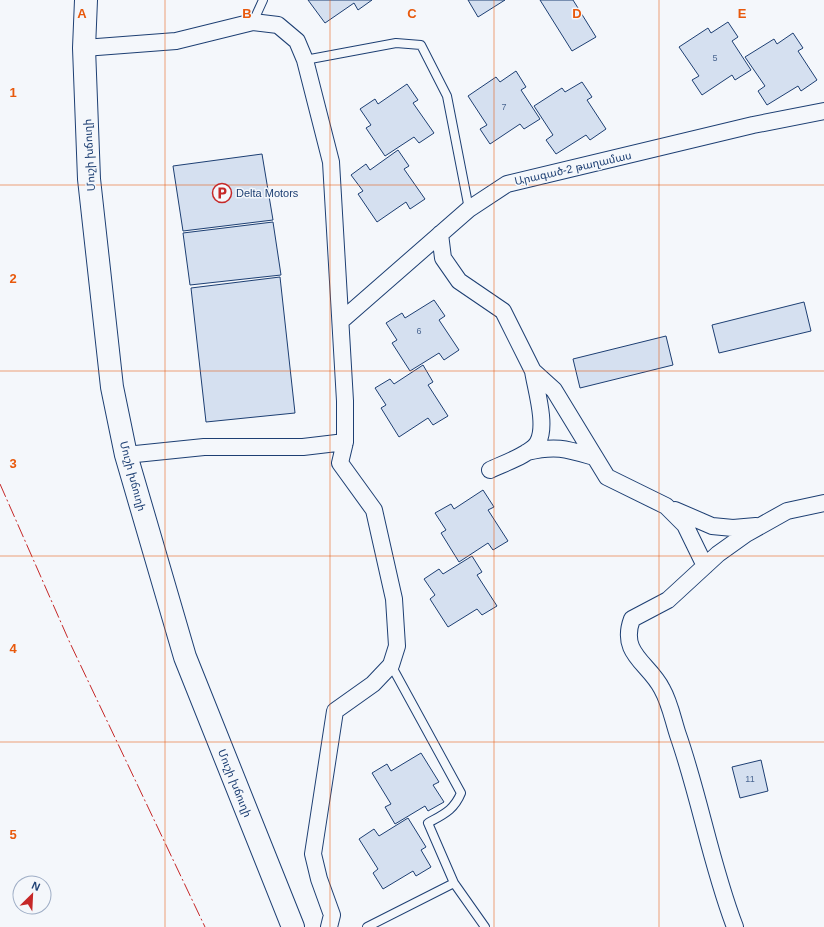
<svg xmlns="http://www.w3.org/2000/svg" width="824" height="927" font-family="Helvetica,'Noto Sans Armenian',sans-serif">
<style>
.building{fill:#d5e0f0;stroke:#1d3f73}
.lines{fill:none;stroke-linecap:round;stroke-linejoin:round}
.lane-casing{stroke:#1d3f73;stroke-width:10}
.street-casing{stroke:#1d3f73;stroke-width:18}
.secondary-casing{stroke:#1d3f73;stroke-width:24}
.lane{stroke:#f4f7fb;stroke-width:8}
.street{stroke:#f4f7fb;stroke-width:16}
.secondary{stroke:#f4f7fb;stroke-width:22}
.power{stroke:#c62828;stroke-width:1;stroke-dasharray:14 3 2 3;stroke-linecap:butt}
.grid{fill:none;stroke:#e8590c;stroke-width:1;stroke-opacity:0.55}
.labels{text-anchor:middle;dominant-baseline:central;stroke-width:3;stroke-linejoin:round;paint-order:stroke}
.number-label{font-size:9px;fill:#4b6792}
.street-label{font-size:11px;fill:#1d3f73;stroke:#f4f7fb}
.poi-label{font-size:11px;fill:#1d3f73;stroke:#f4f7fb;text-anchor:start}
.grid-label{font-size:13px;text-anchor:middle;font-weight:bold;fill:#e8590c;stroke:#f4f7fb;stroke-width:3;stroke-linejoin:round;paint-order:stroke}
</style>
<rect width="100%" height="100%" fill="#f4f7fb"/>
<path class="building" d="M308,0H372L358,10L354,3L325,23Z
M468,0H505L478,17Z
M540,0H573L596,37L572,51Z
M728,22L738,37L732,41L751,70L735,80L732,75L702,95L692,80L699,76L679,47L708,28L711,33Z
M793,33L803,48L798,51L817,80L801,91L798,86L767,105L758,91L765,86L745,57L774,39L777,44Z
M516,71L526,87L521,90L540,119L524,129L520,124L490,144L480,129L487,125L468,96L496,77L500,82Z
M582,82L592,97L587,100L606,129L590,140L586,135L556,154L546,140L553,135L534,106L562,88L565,92Z
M407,84L418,100L413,103L434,133L419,143L414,137L385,156L366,128L371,125L360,109L375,99L378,104Z
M398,150L409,166L404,169L425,199L410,209L406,202L377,222L358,194L363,191L351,175L366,164L370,170Z
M262,154L273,220L183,231L173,166Z
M273,222L281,275L190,285L183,233Z
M280,277L295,413L206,422L191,288Z
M434,300L445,316L439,320L459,350L444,360L439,353L410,371L392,343L397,340L386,323L402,313L405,318Z
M804,302L811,331L719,353L712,325Z
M666,336L673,365L580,388L573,359Z
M423,365L433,382L428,385L448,416L433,425L428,418L399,437L381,408L386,405L375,388L390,379L394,384Z
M483,490L494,507L488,510L508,541L493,550L488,543L459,562L441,533L446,530L435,513L451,504L454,509Z
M472,556L482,572L477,575L497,606L482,615L477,609L448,627L430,599L435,595L424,579L439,569L443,574Z
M421,753L439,782L433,785L444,802L428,811L425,806L395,824L385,807L391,804L372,773L387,764L391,771Z
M761,760L768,791L740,798L732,767Z
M408,818L426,847L421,850L431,867L416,876L413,871L383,889L373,873L378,869L359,839L374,829L379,836Z"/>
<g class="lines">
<defs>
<path id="lane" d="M253,22L263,0
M305,60L396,43L421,45L447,96L469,209
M454,883L485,927
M367,927L454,883L428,823C444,814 454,810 461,793L391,665"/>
<path id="street" d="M84,48L176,41L253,22L278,25L297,41L305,60L331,162L345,401V442L340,463L374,510L394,599L397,646L391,665L373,684L335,711L313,854L319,879L332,915L329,927
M440,234L443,258L459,281L503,311L533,371L554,390L607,477L666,506L685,525L705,566
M342,320L469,209L507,184L753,125L824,111
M527,452C556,445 567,449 594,457
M126,455L204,447H303L345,442
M490,470C502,464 532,454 538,442C547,425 536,390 533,371
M675,510L712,526L733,528L756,526
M735,927C711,865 700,798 678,735C673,720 670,703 662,689C649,663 619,654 632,619L668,600L718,554L746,534L787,511L824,503"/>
<path id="secondary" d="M86,0L84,48L89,179L112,387L126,455L185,657L293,927"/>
</defs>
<use href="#lane" class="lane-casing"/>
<use href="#street" class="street-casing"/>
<use href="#secondary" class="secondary-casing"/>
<use href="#lane" class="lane"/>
<use href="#street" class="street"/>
<use href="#secondary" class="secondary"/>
<path class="power" d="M0,484L70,643L205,927"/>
</g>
<path class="grid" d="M165,0V927M330,0V927M494,0V927M659,0V927M0,185H824M0,371H824M0,556H824M0,742H824"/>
<defs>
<symbol id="parking-ring" viewBox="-11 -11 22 22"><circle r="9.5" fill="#f4f7fb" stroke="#c62828" stroke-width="1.5"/><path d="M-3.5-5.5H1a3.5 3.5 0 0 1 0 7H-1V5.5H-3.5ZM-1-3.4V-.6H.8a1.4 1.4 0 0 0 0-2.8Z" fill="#c62828"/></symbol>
</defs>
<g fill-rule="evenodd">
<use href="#parking-ring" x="211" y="182" width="22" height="22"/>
</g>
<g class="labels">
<g class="number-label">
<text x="715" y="58">5</text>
<text x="504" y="107">7</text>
<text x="419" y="331">6</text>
<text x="750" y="779">11</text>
</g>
<g class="street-label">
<text transform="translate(89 155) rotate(-93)">Մուշի խճուղի</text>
<text transform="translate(573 168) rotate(-13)">Արագած-2 թաղամաս</text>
<text transform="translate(133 476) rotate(75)">Մուշի խճուղի</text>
<text transform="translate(235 783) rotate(68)">Մուշի խճուղի</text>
</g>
<g class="poi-label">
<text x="236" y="193">Delta Motors</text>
</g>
</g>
<g class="grid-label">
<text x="82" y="18">A</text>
<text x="247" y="18">B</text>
<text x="412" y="18">C</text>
<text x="577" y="18">D</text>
<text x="742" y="18">E</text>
<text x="13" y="97">1</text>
<text x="13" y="283">2</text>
<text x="13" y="468">3</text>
<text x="13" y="653">4</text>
<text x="13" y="839">5</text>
</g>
<g transform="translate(32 895) rotate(24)"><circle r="19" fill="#f4f7fb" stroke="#9eadc5"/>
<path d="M0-3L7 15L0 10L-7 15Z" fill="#c62828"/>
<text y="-6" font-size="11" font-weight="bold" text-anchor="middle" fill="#1d3f73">N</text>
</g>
</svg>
